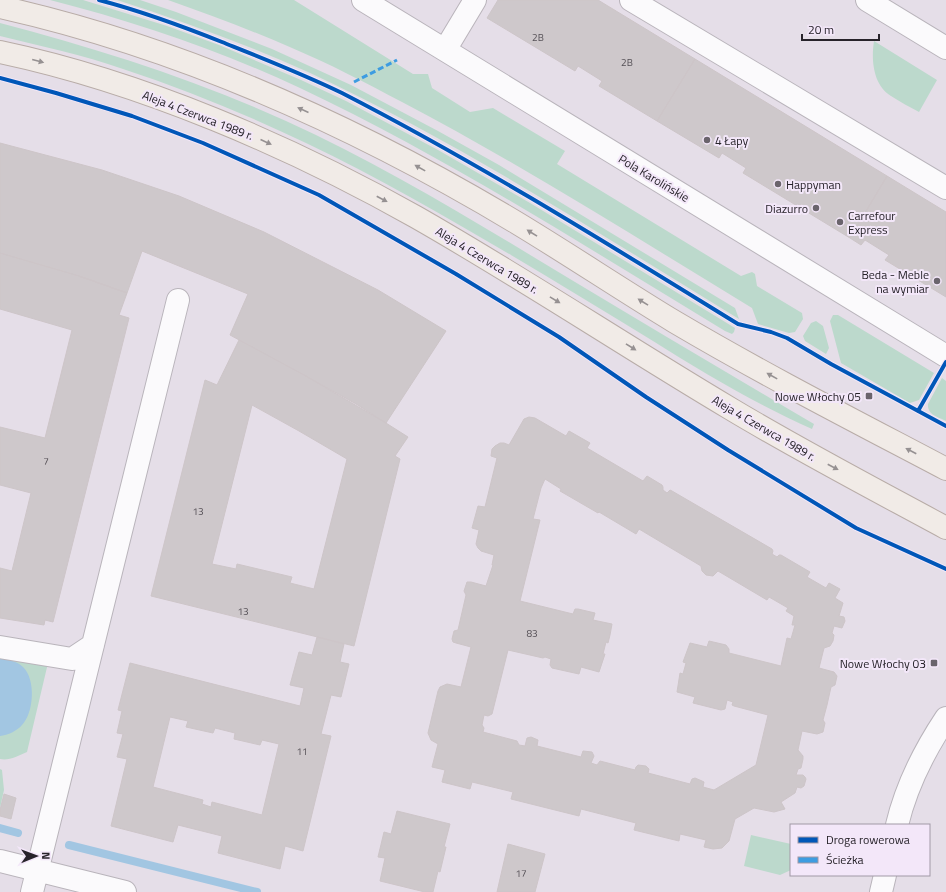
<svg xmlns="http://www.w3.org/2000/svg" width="946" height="892" font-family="'Titillium Web',sans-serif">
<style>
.green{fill:#bcd9cc}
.water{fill:#a2c6e2}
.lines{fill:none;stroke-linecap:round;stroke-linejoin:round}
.stream{stroke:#a2c6e2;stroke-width:8}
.building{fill:#cec8cb;stroke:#cdc5c8;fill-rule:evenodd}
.minor-casing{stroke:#b9b4bb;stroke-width:24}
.major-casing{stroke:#b8aca7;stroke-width:24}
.minor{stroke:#fbfafc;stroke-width:22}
.major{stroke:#f1ebe7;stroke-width:22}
.quiet{stroke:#3d9ce1;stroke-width:3;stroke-dasharray:6 3;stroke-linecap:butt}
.cycleway-casing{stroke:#f3e7f9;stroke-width:6}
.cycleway{stroke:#0057b8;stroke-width:4}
.oneway{fill:#969192}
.poi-dot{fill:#6a646c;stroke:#f3e7f9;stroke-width:1.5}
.labels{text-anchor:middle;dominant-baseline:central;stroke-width:4;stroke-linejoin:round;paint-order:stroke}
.number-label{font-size:10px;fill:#544f55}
.street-label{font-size:12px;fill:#27232a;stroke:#f3e7f9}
.poi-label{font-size:12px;fill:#27232a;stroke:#f3e7f9;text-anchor:end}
</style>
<rect width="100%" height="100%" fill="#e5dee8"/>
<path class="green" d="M50,0H83L167,26L219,45L301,80L346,101L438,150L530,203L735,328L734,332L732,334L725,331C586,247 448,158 300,88C221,51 136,22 50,0Z
M117,0H140L176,12L272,49L351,85L438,131L499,165L735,308L739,319C598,233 459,142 308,72C246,44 182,21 117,0Z
M168,0H294L413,74H428L432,88L470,112L493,108L565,151L557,164L741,276L752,272L755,274L757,286L802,313L803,319L795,332L789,333L758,324L752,308C637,238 522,165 402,102C366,83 330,64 292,48C251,30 210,15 168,0Z
M0,23C98,49 194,79 286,121C385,166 477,223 570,279C651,328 733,376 814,424L812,429C756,404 704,373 653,341C589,302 526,263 461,226C354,163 242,108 123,69C83,55 41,46 0,36Z
M874,41L937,80L919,112C910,107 900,102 891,96C873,85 871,60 874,41Z
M833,315H838L934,373L919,400L910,403L841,363L830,321Z
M816,321L823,326L829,348L826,354L805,341L803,336L811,323Z
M942,378L946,381V421C938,417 927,415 928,404Z
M0,655L48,663L27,752C18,756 9,761 0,759Z
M0,769L2,770L4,790L0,808Z
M751,835L791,844V870L780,875L744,866Z"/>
<path class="water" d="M0,658C8,660 17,661 23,667C36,679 34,713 22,725C17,731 8,735 0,736Z"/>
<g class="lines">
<path class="stream" d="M0,828L18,833
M69,845L257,892"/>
</g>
<path class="building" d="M498,0H598L695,59L657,121L599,86L602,81L578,66L575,71L487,18Z
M695,59L887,176L850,238L743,173L746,168L722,153L719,158L657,121Z
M0,143L102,170L179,196L264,232L378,290L446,331L386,423L304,375L230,335L248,294L142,251L127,293L79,276L0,253Z
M887,176L946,212V297L885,260L889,255L865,240L861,245L850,238Z
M0,253L79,276L127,293L119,315L129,318L53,622L45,620L44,625L0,618V568L12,571L31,493L0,485V427L45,438L72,330L0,309Z
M239,340L304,375L356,404L408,437L395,456L400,459L354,646L151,596L205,380L217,385ZM252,405L299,431L347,459L314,589L290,583L292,577L237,564L236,569L212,564Z
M529,417L535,418L566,436L569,431L590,443L587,448L643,481L647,476L662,485L663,487V490L667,493L670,490L672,491L772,549L773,551L772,554L777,557L779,555H781L810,572L807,577L826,588L829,583L840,589L835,598L843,603L839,616L844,617L845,621L842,628L834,626L832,633L834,635L833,641L830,646L824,648L819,668L834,672L837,676L835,685L831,687L827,705L823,720L825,723L823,732L817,734L802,731L798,750L803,756V759L801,768L798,769L796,775H803L805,777L806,779L804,786L801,788L797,787L795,793L781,802L785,809L774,812L754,808L735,819L729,841L722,848L713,849L704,847L706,840L680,834L679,841L634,830L636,823L581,809L579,816L511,799L513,792L472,782L470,789L442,782L445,770L432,767L438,744L431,740L428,733L438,691L440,687L447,684L461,687L471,647L456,643L453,642L452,639L454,631L458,630L466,595L464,591L467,582H471L486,586L493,565H492L494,555L481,551L478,548L476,544L479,530L472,528L478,506L485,507L497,458L491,456L492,449L495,446L500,443H504L509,445L524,419ZM545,479L561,489L560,491L598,513L599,512L636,534L639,529L701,566L702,571L706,575L713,576L718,571L767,600L769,597L788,608L786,611L794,616L792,625H795L791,639L787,638L781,666L729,653V649L726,645L709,641L707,647L690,643L683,662L686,663L683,674L680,673L677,692L695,697L693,703L721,710L725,709L727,700L733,702L732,705L734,706L768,715L756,765L714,790L703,787L704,782L702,781L695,778L692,779L690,784L648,773L649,769L646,766L638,765L636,767L635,770L600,761L597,765L591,763L594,756L592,752L583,751L581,757L537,746L538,740L531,737L527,738L525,746L519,745L517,741L483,732L484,728L482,725L484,715L488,716L492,714L508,650L543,658L545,657L551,659L550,665L552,668L579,674L581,667L599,672L605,654H603L606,642L608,643L610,635L612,624L593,620L595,613L578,609H575L573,614L520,601L540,520L533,519L541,488Z
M317,637L344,644L340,662L349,664L341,697L331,695L321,734L331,736L303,851L285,846L280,869L218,853L222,836L178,825L173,842L111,826L127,759L117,757L123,734L117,733L122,711L118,710L130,663L300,706L304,688L290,685L299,652L312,655ZM170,717L188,721L186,727L213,733L215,728L235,733L234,739L260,745L262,740L279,744L262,815L212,802L211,807L202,804L203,800L153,787Z
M4,794L16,798L11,819L0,816V810Z
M397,811L450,824L444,847H446L440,872L438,871L433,892H425L380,881L385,858L378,857L384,832L391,834Z
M508,844L545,854L535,892H497Z"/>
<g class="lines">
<defs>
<path id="minor" d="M363,0L946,356
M631,0L946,188
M867,0L946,48
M445,50L475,0
M0,647L72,659L93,645
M897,825C906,787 924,751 946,718
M0,861L125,892
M32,892L178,300
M881,892L885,875"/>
<path id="major" d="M0,7C183,48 357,127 517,223C570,255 622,290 675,322C763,374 855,421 946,469
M0,52C142,82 290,146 416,217C523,278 625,346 731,409C801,451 874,489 946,528"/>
</defs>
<use href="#minor" class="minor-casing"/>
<use href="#major" class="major-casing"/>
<use href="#minor" class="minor"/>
<use href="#major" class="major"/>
<path class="quiet" d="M354,82L397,60"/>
<defs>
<path id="cycleway" d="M99,0C141,11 182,26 222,42C262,58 303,74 342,93C478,163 608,244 738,324L771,332L787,338L831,364L946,426
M0,78L56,93L132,116L203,143L319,195L456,274L559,337L646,397L728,450L856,528L946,569
M918,411L946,362"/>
</defs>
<use href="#cycleway" class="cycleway-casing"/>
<use href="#cycleway" class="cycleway"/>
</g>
<defs><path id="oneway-solid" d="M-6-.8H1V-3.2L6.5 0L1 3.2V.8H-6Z"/></defs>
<g class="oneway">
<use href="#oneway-solid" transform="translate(38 61) rotate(15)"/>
<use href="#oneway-solid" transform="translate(303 110) rotate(-156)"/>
<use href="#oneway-solid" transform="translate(266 142) rotate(24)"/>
<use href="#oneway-solid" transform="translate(420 168) rotate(-151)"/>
<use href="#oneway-solid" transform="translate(382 199) rotate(28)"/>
<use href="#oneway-solid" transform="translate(532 233) rotate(-148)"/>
<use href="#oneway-solid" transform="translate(555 300) rotate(31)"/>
<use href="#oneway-solid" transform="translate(643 302) rotate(-148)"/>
<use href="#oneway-solid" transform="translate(631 347) rotate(32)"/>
<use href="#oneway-solid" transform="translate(772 376) rotate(-151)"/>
<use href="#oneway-solid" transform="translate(911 451) rotate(-152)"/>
<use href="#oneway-solid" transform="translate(833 467) rotate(28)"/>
</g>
<g class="poi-dot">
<circle cx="707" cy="140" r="4"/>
<circle cx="778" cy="184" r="4"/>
<circle cx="816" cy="208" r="4"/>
<circle cx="840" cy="222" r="4"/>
<circle cx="937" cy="281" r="4"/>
<rect x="865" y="392" width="8" height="8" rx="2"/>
<rect x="930" y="659" width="8" height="8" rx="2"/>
</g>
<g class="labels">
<g class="number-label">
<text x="538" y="37">2B</text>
<text x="627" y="62">2B</text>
<text x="46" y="461">7</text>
<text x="198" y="511">13</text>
<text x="243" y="611">13</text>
<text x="532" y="633">83</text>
<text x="302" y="751">11</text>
<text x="521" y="873">17</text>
</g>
<g class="street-label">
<text transform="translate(198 115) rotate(21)">Aleja 4 Czerwca 1989 r.</text>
<text transform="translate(654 178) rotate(31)">Pola Karolińskie</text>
<text transform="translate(487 260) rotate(31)">Aleja 4 Czerwca 1989 r.</text>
<text transform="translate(764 428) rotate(30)">Aleja 4 Czerwca 1989 r.</text>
</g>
<g class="poi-label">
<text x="715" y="140" text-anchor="start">4 Łapy</text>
<text x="786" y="184" text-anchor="start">Happyman</text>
<text x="808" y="208">Diazurro</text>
<text x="848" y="215" text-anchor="start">Carrefour<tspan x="848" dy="14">Express</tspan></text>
<text x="929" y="274">Beda - Meble<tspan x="929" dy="14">na wymiar</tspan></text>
<text x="861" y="396">Nowe Włochy 05</text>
<text x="926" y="663">Nowe Włochy 03</text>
</g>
</g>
<rect x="790" y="824" width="140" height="52" fill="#f3e7f9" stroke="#a199a6"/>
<rect x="798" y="837" width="20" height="6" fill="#0057b8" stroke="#a199a6"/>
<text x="826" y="844" font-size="12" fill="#27232a">Droga rowerowa</text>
<rect x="798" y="857" width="20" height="6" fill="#3d9ce1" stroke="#a199a6"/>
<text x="826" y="864" font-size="12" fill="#27232a">Ścieżka</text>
<g transform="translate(36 856) rotate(89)" stroke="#f3e7f9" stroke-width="3" paint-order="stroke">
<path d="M0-3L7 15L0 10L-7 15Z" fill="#27232a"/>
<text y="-6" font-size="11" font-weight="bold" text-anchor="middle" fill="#27232a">N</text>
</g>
<path d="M802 34v6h77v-6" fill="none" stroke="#27232a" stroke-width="2"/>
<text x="808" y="34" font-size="12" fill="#27232a" stroke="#f3e7f9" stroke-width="3" paint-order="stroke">20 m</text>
</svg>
